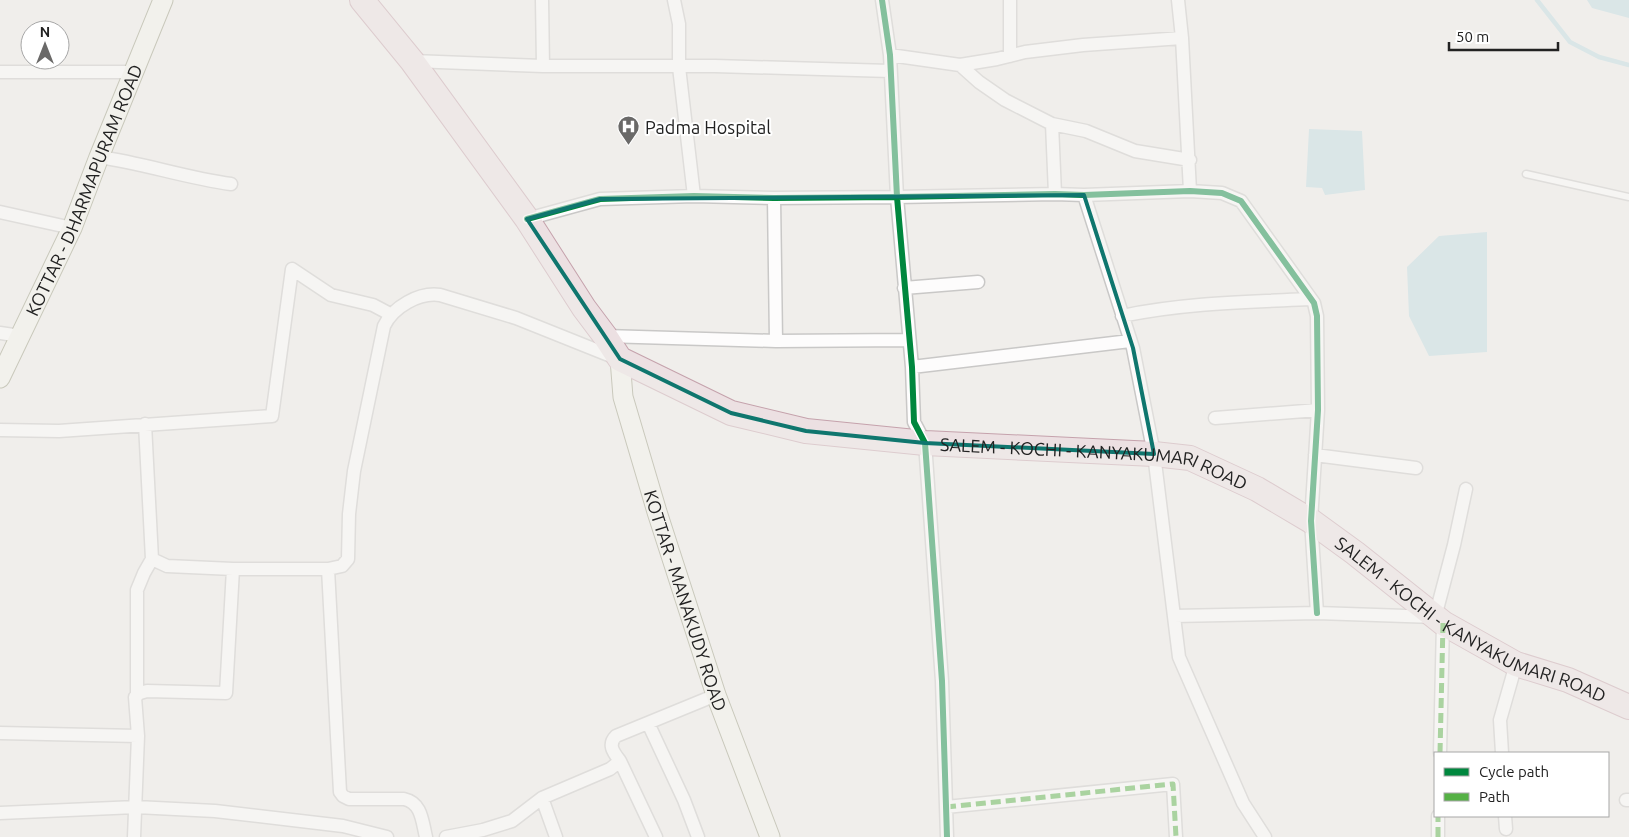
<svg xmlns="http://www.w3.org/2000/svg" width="1629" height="837" font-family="Ubuntu,sans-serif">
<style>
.water{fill:#bfdbe3}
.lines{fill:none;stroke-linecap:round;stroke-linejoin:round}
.stream{stroke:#bfdbe3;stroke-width:4.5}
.lane-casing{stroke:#c9c8c7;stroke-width:9}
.street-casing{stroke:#c9c8c7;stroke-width:15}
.secondary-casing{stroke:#999a82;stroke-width:21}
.highway-casing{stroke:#c5a2ac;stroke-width:26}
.lane{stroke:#fdfcfc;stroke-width:6}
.street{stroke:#fdfcfc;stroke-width:12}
.secondary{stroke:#f4f4ed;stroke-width:19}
.highway{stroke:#ece0e2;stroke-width:24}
.quiet{stroke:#55b145;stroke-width:5;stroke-dasharray:10 5;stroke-linecap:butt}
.cycleway-casing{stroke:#fff;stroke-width:9}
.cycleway{stroke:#00873e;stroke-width:6}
.marked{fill:none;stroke:#0f766e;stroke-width:4;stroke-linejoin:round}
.labels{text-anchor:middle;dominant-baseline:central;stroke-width:4;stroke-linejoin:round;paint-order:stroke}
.poi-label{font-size:18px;fill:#222;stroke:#fff;text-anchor:start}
.street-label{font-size:18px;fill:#222;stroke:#fff}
</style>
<rect width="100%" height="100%" fill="#f0eeeb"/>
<path class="water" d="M1587,0H1629V18L1592,8Z
M1309,129L1362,131L1365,190L1325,195L1322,188L1306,187Z
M1487,232V352L1429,356L1409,316L1407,267L1439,236Z"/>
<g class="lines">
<path class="stream" d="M1537,0L1570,42L1599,57L1629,65"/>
<defs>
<path id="lane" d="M1526,174L1629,197"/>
<path id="street" d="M542,0L543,66
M674,0L679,24V67L694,196
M882,0L890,55L897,197L912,367L914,422L925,443L942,681L947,837
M1010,0V56
M1178,0L1182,38L1190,191
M890,55L960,65L979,82L1005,100L1052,124L1086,131L1135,151L1190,160
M413,61L543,66H715L890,71
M960,65L997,59L1025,52L1083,45L1182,38
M0,72H134
M1052,124L1055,194
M99,157C143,163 186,178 231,184
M1084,195L1133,348L1154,454L1179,657L1243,803L1265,837
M774,198L776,341
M0,212L72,228
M527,219L600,199L694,196L774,198L897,197L1055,194L1084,195L1190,191L1222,193L1241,201L1314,303L1317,316L1318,410L1311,521L1317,613
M904,288L978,282
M1122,316C1184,303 1247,302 1310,299
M0,333L20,336
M605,336L776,341L909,340
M912,367L1130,341
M1215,418L1318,410
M145,424L152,559L167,566L233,569H328L342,566L348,559L349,514L354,471L384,326C393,307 419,292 440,295L516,318L616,358
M0,430L59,431L272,416L292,269L331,295L373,305L390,314
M1315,455L1416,468
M328,569L340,792L343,796L349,799H404C422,803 422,821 426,837
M1174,616L1317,613L1435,617L1454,545L1466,489
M137,695V590L144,573L152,559
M648,723L684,800L698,837
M0,733L138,736
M1440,753L1443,623
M1502,753L1500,720L1516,664
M620,761L656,837
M542,798L556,837
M1626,800H1629
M946,807L1173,784L1176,837
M0,813L136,807L215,811L343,826L387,837
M1505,816L1506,829
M134,837L138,736L135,697L140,693L147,691L226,693L233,569
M446,837L483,830L512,821L542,798L610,769L620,761C614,753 607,745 616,736L716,695
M1438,837V816"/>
<g id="secondary">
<path id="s1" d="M620,359L623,397L657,512L716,695L770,837"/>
<path id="s2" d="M0,378L72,228L99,157L163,0"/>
</g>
<g id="highway">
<path id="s3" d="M362,0L412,61L527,219L584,308L605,336L620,359L731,413L806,431L925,443L1154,454L1190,458L1257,489L1311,521L1355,553L1443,623L1516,664L1568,680L1629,707"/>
</g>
</defs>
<use href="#lane" class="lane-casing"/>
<use href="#street" class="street-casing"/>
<use href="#secondary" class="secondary-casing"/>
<use href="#highway" class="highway-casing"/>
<use href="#lane" class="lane"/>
<use href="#street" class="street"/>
<use href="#secondary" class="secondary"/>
<use href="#highway" class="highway"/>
<path class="quiet" d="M1440,753L1443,623
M946,807L1173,784L1176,837
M1438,837V816"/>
<defs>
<path id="cycleway" d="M882,0L890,55L897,197L912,367L914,422L925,443L942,681L947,837
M527,219L600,199L694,196L774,198L897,197L1055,194L1084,195L1190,191L1222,193L1241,201L1314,303L1317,316L1318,410L1311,521L1317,613"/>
</defs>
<use href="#cycleway" class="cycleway-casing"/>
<use href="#cycleway" class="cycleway"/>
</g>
<path d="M0 0H1629V837H0ZM1084,195L1133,348L1154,454L925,443L806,431L731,413L620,359L527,219L600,199Z" fill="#f0eeeb" fill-opacity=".55" fill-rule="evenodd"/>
<path class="marked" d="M1084,195L1133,348L1154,454L925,443L806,431L731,413L620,359L527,219L600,199Z"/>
<defs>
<symbol id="hospital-pin" viewBox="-11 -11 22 30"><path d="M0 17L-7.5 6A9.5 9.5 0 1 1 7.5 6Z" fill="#6a6968" stroke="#fff"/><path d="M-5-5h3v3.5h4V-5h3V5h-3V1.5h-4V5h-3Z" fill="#fff"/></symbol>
</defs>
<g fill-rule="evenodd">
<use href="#hospital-pin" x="616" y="114" width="25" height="34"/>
</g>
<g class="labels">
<g class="poi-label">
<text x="645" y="127">Padma Hospital</text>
</g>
<g class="street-label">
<text stroke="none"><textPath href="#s2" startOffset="206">KOTTAR - DHARMAPURAM ROAD</textPath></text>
<text stroke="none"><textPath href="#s3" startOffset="934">SALEM - KOCHI - KANYAKUMARI ROAD</textPath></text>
<text stroke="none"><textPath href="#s1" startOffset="251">KOTTAR - MANAKUDY ROAD</textPath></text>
<text stroke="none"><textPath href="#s3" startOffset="1354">SALEM - KOCHI - KANYAKUMARI ROAD</textPath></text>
</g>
</g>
<rect x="1434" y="752" width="175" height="65" fill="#ffffff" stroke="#a7a7a7"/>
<rect x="1444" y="768" width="25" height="8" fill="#00873e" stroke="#a7a7a7"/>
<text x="1479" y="777" font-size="15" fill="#222222">Cycle path</text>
<rect x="1444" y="793" width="25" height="8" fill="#55b145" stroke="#a7a7a7"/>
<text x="1479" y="802" font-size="15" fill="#222222">Path</text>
<g transform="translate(45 45)"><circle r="24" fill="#ffffff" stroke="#a7a7a7"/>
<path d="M0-4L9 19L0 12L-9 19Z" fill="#6a6968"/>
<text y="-8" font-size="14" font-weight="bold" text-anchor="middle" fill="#222222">N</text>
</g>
<path d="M1449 42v8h109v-8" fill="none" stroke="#222222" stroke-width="2.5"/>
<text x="1456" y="42" font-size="15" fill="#222222" stroke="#ffffff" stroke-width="4" paint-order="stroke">50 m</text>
</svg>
